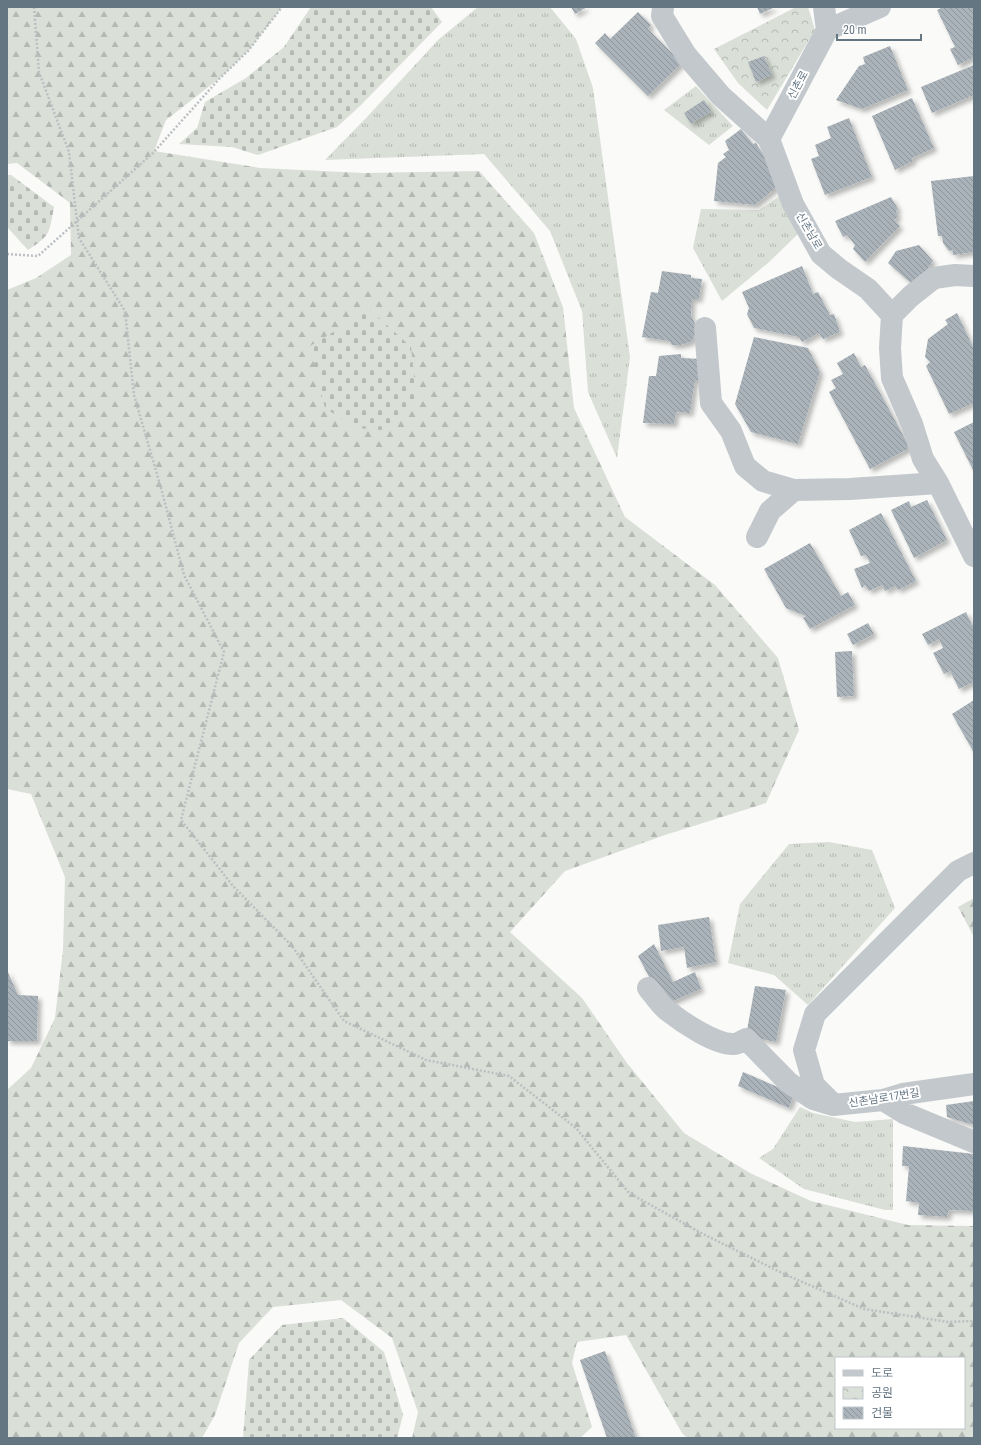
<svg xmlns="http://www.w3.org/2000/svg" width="981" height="1445" font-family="'Roboto Condensed','Noto Sans KR',sans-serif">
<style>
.grass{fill:url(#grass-tufts)}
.forest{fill:url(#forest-firs);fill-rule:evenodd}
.cemetery{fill:url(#cemetery-stones)}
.park{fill:url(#park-crowns)}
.building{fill:url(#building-back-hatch);filter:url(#shadow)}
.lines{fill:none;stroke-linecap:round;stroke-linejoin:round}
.path{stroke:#bbbfc2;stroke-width:2.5;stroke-dasharray:2 2;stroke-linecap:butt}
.minor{stroke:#c3c8cc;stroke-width:22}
.labels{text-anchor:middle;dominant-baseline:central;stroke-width:4;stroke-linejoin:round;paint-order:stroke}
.street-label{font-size:11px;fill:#657683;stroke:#fff}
</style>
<defs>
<pattern id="grass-tufts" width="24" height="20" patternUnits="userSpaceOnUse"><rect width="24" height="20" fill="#dadfd7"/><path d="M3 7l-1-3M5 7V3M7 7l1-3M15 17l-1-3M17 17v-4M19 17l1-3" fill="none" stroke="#b4b9b4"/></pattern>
<pattern id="forest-firs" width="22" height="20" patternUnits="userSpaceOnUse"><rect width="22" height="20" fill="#dadfd7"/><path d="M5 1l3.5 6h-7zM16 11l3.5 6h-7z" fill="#b4b9b4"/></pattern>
<pattern id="cemetery-stones" width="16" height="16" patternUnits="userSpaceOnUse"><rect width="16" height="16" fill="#dadfd7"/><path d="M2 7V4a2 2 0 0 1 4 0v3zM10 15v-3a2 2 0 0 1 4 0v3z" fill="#b4b9b4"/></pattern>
<pattern id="park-crowns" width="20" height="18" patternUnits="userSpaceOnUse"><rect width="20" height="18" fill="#dadfd7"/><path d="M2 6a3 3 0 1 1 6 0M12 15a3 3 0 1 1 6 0" fill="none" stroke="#b4b9b4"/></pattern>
<pattern id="building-back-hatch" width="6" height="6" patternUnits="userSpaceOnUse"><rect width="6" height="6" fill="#aab3b9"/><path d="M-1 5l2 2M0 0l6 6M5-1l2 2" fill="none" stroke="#8e969c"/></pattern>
<filter id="shadow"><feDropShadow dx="3.5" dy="3.5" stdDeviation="2" flood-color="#0004"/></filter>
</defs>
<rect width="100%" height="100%" fill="#fafaf8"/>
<path class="grass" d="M478,7H550L576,39L593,88L630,357L617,458L588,392L582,311L550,231L484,154L325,160L367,117L438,40Z
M696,86L733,126L709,145L664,110Z
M781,195L798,234L768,263L722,301L693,248L701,209L759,210Z
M829,842L872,850L895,908L808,1005L774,975L728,963L740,904L789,844Z
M800,1107L813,1113L855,1122L893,1119V1210H885L804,1189L759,1158L773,1149Z"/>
<path class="forest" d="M7,7H282L248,51L220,78L166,120L154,151L260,168L364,173L479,171L534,233L563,307L574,408L625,517L715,585L778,658L799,730L766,803L665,835L565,871L510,932L582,998L627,1063L684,1133L750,1173L811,1201L908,1225L974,1226V1438H687L682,1433L626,1335L577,1342L572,1363L592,1427L580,1438H412L418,1412L392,1338L341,1300L273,1307L239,1343L215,1415L202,1438H9L7,1432V1090L31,1068L55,1018L63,950L65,877L31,794L7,789V290L36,278L71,255L70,203L17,163L7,164ZM836,1358H964V1428H836Z
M974,898V937L958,907Z"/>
<path class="cemetery" d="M311,7H431L442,22L360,106L337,127L258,155L232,147L179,144L197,128L205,102L246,78L284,47Z
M7,175H11L54,207C49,233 51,235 28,250L7,227Z
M370,310L411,347L417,405L383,430L356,428L325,408L310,346Z
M343,1318L384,1352L403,1415L397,1438H243L249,1360L282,1325Z"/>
<path class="park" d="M796,7H808L815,30L767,110L738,83L714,49Z"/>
<path class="building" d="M571,7H587L575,14Z
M757,7H775L760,14Z
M943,7H974V57L958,65L950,49L955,47L937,10Z
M638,12L651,25L648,29L682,63L648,96L595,43L605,33L610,39Z
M890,46L908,90L862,109L836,100L859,66L865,64L863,57Z
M764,56L772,75L756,82L748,62Z
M974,65V95L932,113L921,87Z
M912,98L934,148L912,158L913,161L895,170L872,116Z
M704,100L711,111L691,124L684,113Z
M849,118L872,177L825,195L811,159L819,156L815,145L831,138L827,127Z
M741,129L753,144L756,143L771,167L778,186L755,205L714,201L718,163L726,157L723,154L729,150L725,141Z
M974,176V252L953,255V250L949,251L943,243L942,236H938L931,181Z
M891,197L898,209L896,211L898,217L894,220L900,226L865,262L853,249L855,245L847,235L843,237L835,221Z
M919,245L933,261L923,276L921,274L913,285L888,263L896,251Z
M802,266L813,294L818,292L830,315L834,314L840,332L823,339L819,333L802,342L799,337L754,328L747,314L749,308L742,292Z
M662,271L691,275V278L702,279L699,299H692L691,315L696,326V333L691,342L680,345H672L669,341L642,337L651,292L658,293Z
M957,313L973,347L974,346V403L949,414L926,366L930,362L925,357L928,339L948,324L945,320Z
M754,337L808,348L820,372L798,444L751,432L735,404Z
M854,353L861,367L865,365L910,448L870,469L829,392L836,388L831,380L843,374L837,363Z
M681,354V358L701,359L700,380H695L690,413L676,412L674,424L643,423L649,376H656L659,356Z
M974,422V472L954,432Z
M927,500L947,540L914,558L891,510L909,501L911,507Z
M881,513L916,581L898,590L895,586L885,591L882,585L869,591L865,585L862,588L854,569L870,563L866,555L861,556L849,530Z
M810,543L841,596L848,592L855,605L810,629L803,618L806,616L786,608L764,569Z
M966,612L972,625L974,624V682L959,689L950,671L944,674L933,653L943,648L939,639L928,645L922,634Z
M868,623L874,634L853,645L847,634Z
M852,651L854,696L837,697L835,652Z
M974,700V753L952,714Z
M709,917L716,962L687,968L684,947L661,951L658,925Z
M654,944L673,982L695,972L701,989L664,1005L638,956Z
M7,970L18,995L38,996L37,1041H7Z
M755,986L786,990L776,1042L746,1036Z
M743,1072L794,1094L789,1108L738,1086Z
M974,1101V1125L947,1117L946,1105Z
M903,1146L974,1154V1211L949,1210L947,1217L918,1215L919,1203L906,1201L909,1166H902Z
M605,1351L636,1438H607L580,1360Z"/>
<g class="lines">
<path class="path" d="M34,7L39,72L69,152L79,238L125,311L134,395L161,488L184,575L224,652L181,820L233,886L292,946L344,1021L426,1060L509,1076L576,1128L629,1193L703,1234L782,1273L864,1309L948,1322L974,1321
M7,254L38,256L153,153L220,78L248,51L282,7"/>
<path class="minor" d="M663,7L662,16L686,55L721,96L769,139L793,204L821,254L839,269L868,289L892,315L890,348L892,378L912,424L923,459L938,483L974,556
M827,30L880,7
M769,139L827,30L824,7
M892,315L911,296L934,278L955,275L974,276
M705,328L711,403L731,431L745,466L763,481L794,490L850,489L938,483
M757,537L770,511L794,490
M648,988C655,996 660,1005 668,1011C683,1023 716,1045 734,1044C738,1044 742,1041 746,1039L788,1082L813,1099L833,1105L883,1100L903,1094L974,1084
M883,1100L904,1113L974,1142
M831,1102L814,1085L804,1050L815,1014L958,871L974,863"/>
</g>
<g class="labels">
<g class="street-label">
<text transform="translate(798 85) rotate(-62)">신촌로</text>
<text transform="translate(809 231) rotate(60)">신촌남로</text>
<text transform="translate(884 1098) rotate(-9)">신촌남로17번길</text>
</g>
</g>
<rect width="981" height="1445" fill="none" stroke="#657683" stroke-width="16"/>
<rect x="835" y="1357" width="130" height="72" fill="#ffffff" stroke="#c1c8cd"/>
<rect x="843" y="1370" width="20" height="6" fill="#c3c8cc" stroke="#c1c8cd"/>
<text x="871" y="1377" font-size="12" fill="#657683">도로</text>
<rect x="843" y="1387" width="20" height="12" fill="url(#park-crowns)" stroke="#c1c8cd"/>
<text x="871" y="1397" font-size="12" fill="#657683">공원</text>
<rect x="843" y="1407" width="20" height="12" fill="url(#building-back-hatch)" stroke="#c1c8cd"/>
<text x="871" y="1417" font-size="12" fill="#657683">건물</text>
<path d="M837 34v6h84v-6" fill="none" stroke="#657683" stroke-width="2"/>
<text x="843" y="34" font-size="12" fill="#657683" stroke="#ffffff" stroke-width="3" paint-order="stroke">20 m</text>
</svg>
